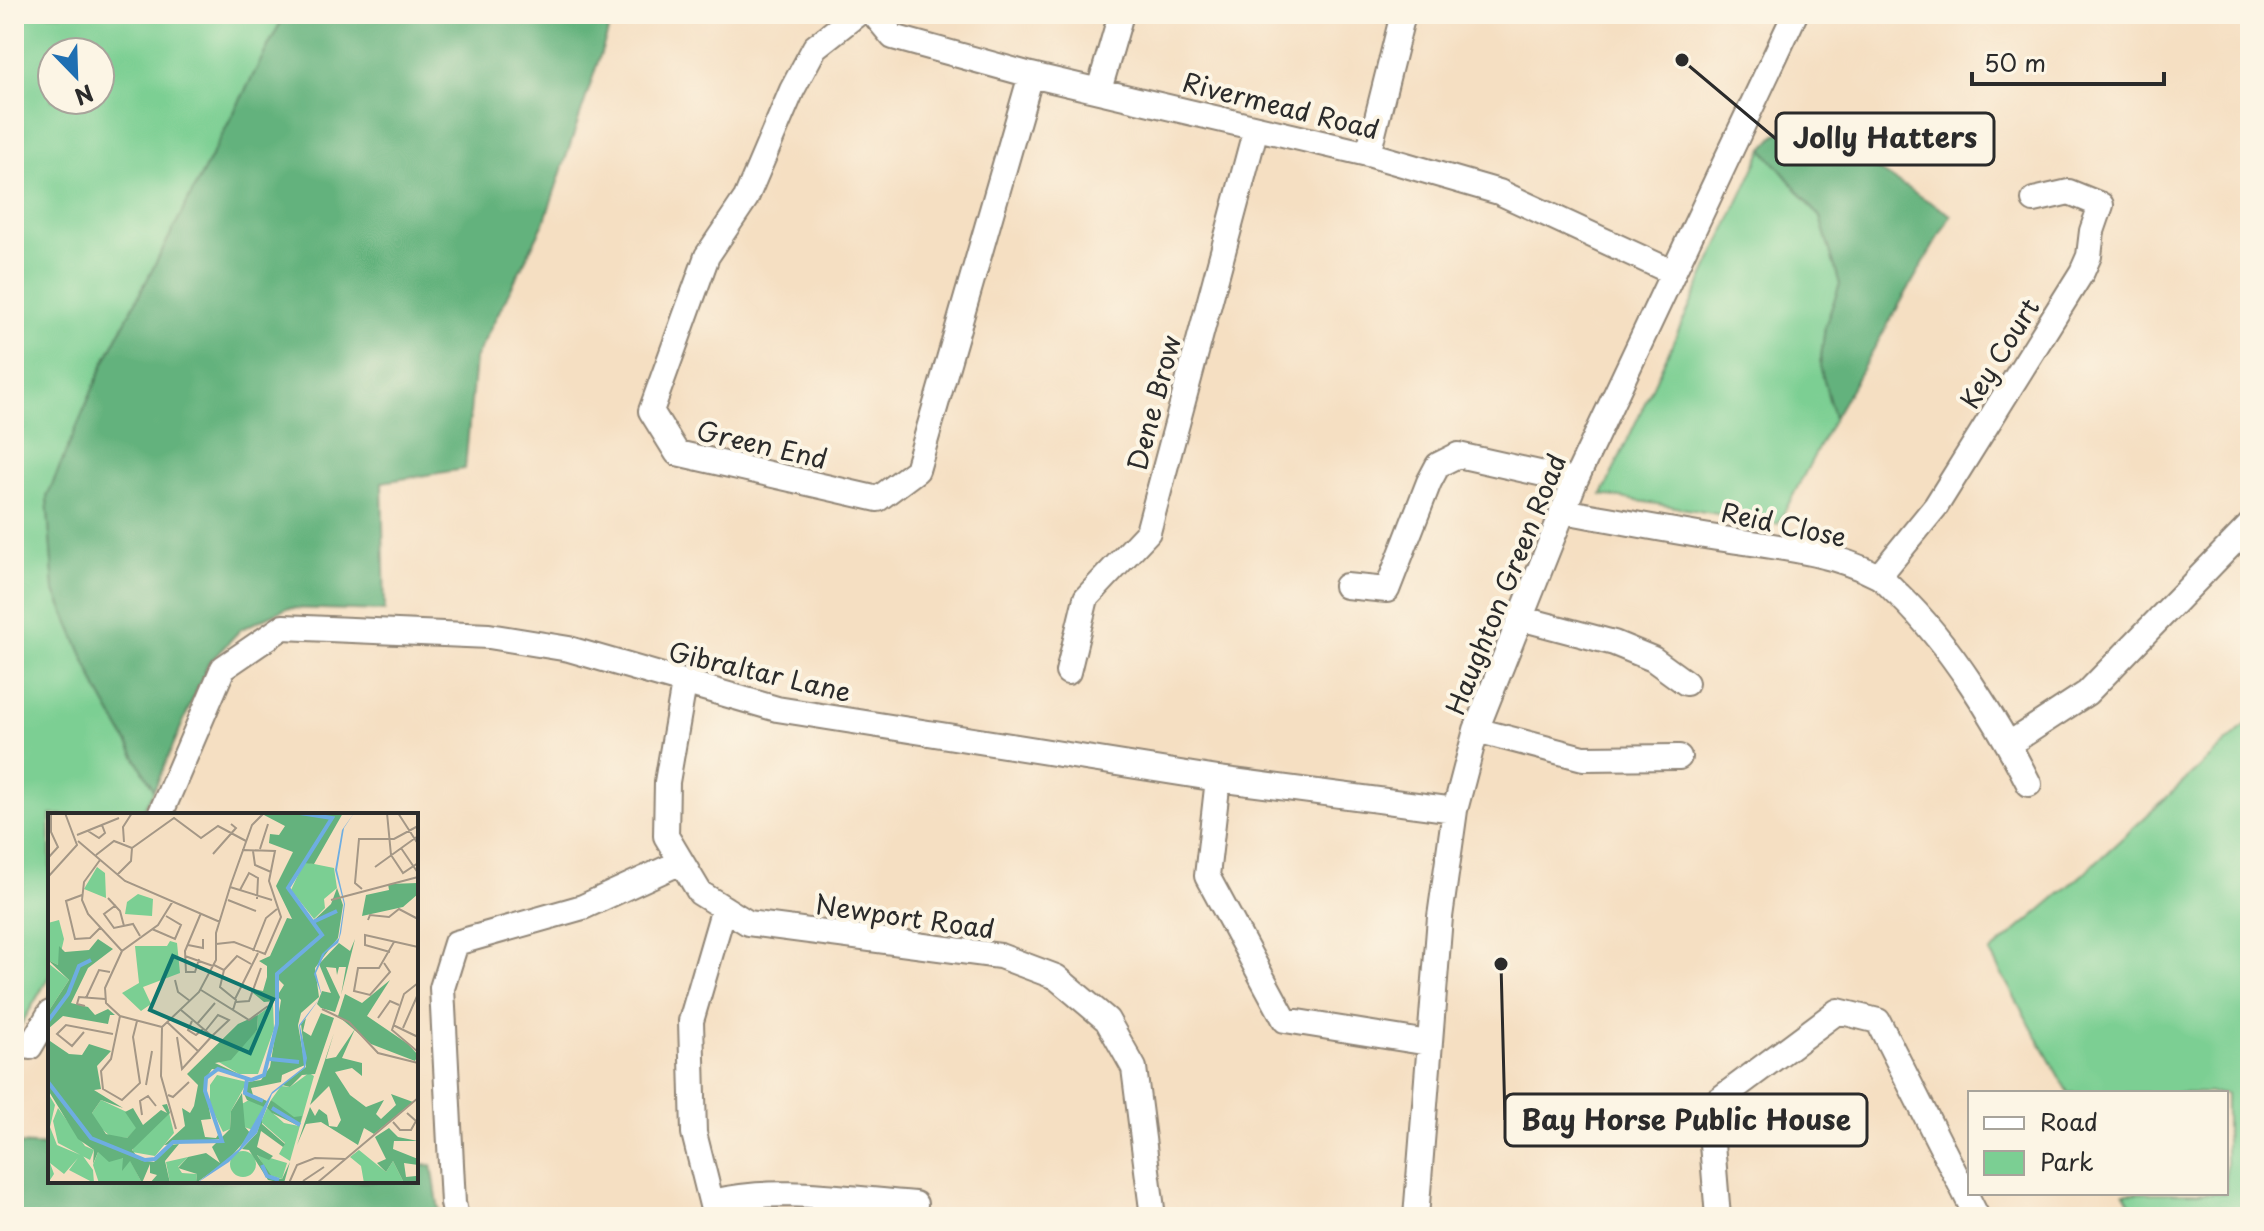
<svg xmlns="http://www.w3.org/2000/svg" width="2264" height="1231" font-family="'Playpen Sans',sans-serif">
<style>
.green{fill:#7bcf93;stroke:#537d5f;stroke-width:2;fill-rule:evenodd}
.forest{fill:#64b27d;stroke:#486e54;stroke-width:2}
.lines{fill:none;stroke-linecap:round;stroke-linejoin:round}
.minor-casing{stroke:#908576;stroke-width:28}
.minor{stroke:#fff;stroke-width:24}
.labels{text-anchor:middle;dominant-baseline:central;stroke-width:8;stroke-linejoin:round;paint-order:stroke}
.street-label{font-size:26px;fill:#2b2b2b;stroke:#fcf5e5}
.inset-river{fill:none;stroke:#6eade1;stroke-width:4}
.inset-road{fill:none;stroke:#a49786;stroke-width:2}
.view{fill:#0f766e;fill-opacity:0.15;stroke:#0f766e;stroke-width:4}
.inset-edge{fill:none;stroke:#2b2b2b;stroke-width:4}
.leader{fill:none;stroke:#2b2b2b;stroke-width:3}
.callout-dot{fill:#2b2b2b;stroke:#fcf5e5;stroke-width:3}
.callout{fill:#fcf5e5;stroke:#2b2b2b;stroke-width:3}
.callout-label{font-size:28px;text-anchor:middle;font-weight:bold;fill:#2b2b2b}
</style>
<rect width="100%" height="100%" fill="#fcf5e5"/>
<filter id="ink" filterUnits="userSpaceOnUse"><feTurbulence type="fractalNoise" baseFrequency=".0125" numOctaves="2"/><feDisplacementMap in="SourceGraphic" scale="16" xChannelSelector="R" yChannelSelector="G"/><feConvolveMatrix kernelMatrix="1 2 1 2 8 2 1 2 1" color-interpolation-filters="sRGB"/></filter>
<filter id="wash" filterUnits="userSpaceOnUse"><feTurbulence type="fractalNoise" baseFrequency=".006" numOctaves="4" result="noise"/><feDisplacementMap in="SourceGraphic" scale="32" xChannelSelector="R" yChannelSelector="G"/><feGaussianBlur stdDeviation="1.8" result="paint"/><feColorMatrix in="noise" values="0 0 0 0 0 0 0 0 0 0 0 0 0 0 0 0 0 1.4 0 .05"/><feComposite in="paint" operator="in"/></filter>
<g filter="url(#wash)">
<rect width="100%" height="100%" fill="#f5dfc2"/>
<path class="green" d="M14,14H285L104,363L47,497L54,589L98,690L154,790L140,815H50V975L14,1037ZM52,52H100V100H52Z
M1763,149L1820,217L1840,284L1825,327L1820,365L1834,418L1778,524L1602,495Z
M2250,721V1217H2137L2124,1193H2226V1093H2068L1990,953L2082,875Z"/>
<path class="forest" d="M285,14H614L544,223L475,359L465,469L382,482L385,611L287,608L241,629L208,664L154,790L98,690L54,589L47,497L104,363Z
M1808,127L1951,215L1834,418L1820,366L1825,327L1840,284L1820,217L1763,149L1778,133Z
M14,1144L50,1146V1181H416V1166L432,1165L440,1217H14Z"/>
</g>
<g filter="url(#ink)">
<g class="lines">
<defs>
<path id="minor" d="M857,14L815,47L792,90L746,198L707,256L651,411L677,453L878,499L917,470L1031,75
M874,14L893,37L1031,75L1368,154L1499,192L1672,272
M1099,90L1121,14
M1368,154L1403,14
M1562,511C1616,520 1670,531 1724,539C1775,547 1829,551 1876,575C1885,579 1892,589 1899,595C1950,644 1998,722 2029,784
M1879,576L1936,506L2082,272L2089,256L2092,231L2101,205L2069,192L2034,200
M1346,586L1387,590L1429,482L1438,465L1458,455L1575,481
M1520,618L1614,643L1653,659L1686,683
M1068,672L1086,598L1148,532L1256,128
M684,684L667,782L666,836L700,893L748,923L1000,956L1056,977L1107,1020L1134,1068L1153,1217
M1476,730L1583,758L1679,757
M2009,744L2087,693L2250,525
M1218,779L1207,876L1285,1020L1429,1043
M160,815L223,668L283,627L489,636L569,649L777,709L1218,779L1455,810
M30,1047L50,1013
M712,1202C778,1186 847,1199 915,1204
M456,1217L453,1203L442,988L456,943L583,907L681,862
M715,1217L694,1133L691,1021L724,908
M1416,1217L1440,917L1455,810L1476,730L1575,481L1795,14
M1718,1217L1709,1107L1838,1011L1878,1021L1977,1217"/>
</defs>
<use href="#minor" class="minor-casing"/>
<use href="#minor" class="minor"/>
</g>
</g>
<g class="labels">
<g class="street-label">
<text transform="translate(1281 105) rotate(14)">Rivermead Road</text>
<text transform="translate(1999 353) rotate(-58)">Key Court</text>
<text transform="translate(1153 403) rotate(-75)">Dene Brow</text>
<text transform="translate(762 444) rotate(13)">Green End</text>
<text transform="translate(1784 524) rotate(12)">Reid Close</text>
<text transform="translate(1505 584) rotate(-68)">Haughton Green Road</text>
<text transform="translate(760 671) rotate(13)">Gibraltar Lane</text>
<text transform="translate(905 916) rotate(8)">Newport Road</text>
</g>
</g>
<g transform="translate(48 813)">
<rect width="370" height="370" fill="#f5dfc2"/>
<path d="M256,49L286,55L289,75L276,86L277,95L266,106L243,77ZM49,54L57,60L58,85L36,76ZM90,81L105,86L104,103L77,101L79,89ZM11,107L16,126L10,152L0,147V110ZM122,128L129,130L132,160L95,174L103,191L93,198L74,180L91,170L87,133H119ZM0,150L21,167L0,199ZM225,191L226,216L210,261H191L169,248L181,244L209,217L210,202ZM261,260L266,263L242,348L231,341L237,330L213,309L219,295L236,310L251,313L223,287L233,273L242,274ZM169,262L199,269L183,298L182,316L175,319L162,292V272ZM0,280L7,292L2,314L9,332L35,343L45,357L46,370L21,357L30,345L16,361L2,350L6,361L0,370ZM53,287L83,301L89,315L79,325L63,324L46,309L44,300ZM201,287L217,294L205,317L196,314L192,292ZM10,295L37,333L46,337L42,347L10,330L5,308ZM121,300L126,320L107,343L84,339L87,330ZM311,337L338,359L345,348L356,370H316L313,353L302,344ZM182 351a13 13 0 1 1 26 0a13 13 0 1 1-26 0ZM50,339L82,347L94,370H51L45,352ZM209,341L239,350L234,366L221,362ZM140,344L130,354L134,360L149,361L148,370H122L118,349Z" fill="#7bcf93"/>
<path d="M295,0L266,51L255,50L241,74L264,109L283,91L289,75L295,92L290,125L267,155L271,184L253,200L250,212L257,252L234,262L233,269L203,275L205,282L219,288L216,294L199,287L195,279L199,269L213,267L222,254L233,187L229,183L236,172L231,167L229,178L231,159L227,188L216,189L205,180L206,176L215,178L219,164V153L211,148L222,143L239,105L244,106L228,73L245,39L221,30L222,21L231,22L237,13L216,2ZM370,70V81L355,94L314,103L318,82L341,77L340,71ZM50,126L65,136L40,155L23,190L40,194L47,202L60,196L67,202H62L60,211L15,203L0,216V199L21,167L0,147L10,152L11,133L17,139L41,137ZM307,126L293,182L298,154H291L289,162L288,155L278,154L292,184L287,199L273,195L269,191L274,178L283,180L271,151L291,130L302,138ZM342,167L319,203L360,231L370,242L367,248L323,231L290,203L297,181L314,190ZM273,200L286,205L267,261L254,262L242,274L234,272L258,254L253,211L258,205L255,218L263,223ZM210,202L209,217L183,247L167,250L191,261L164,256L156,268L163,306L153,307L157,324L168,325L172,319V326L116,332L137,313L134,295L142,300L146,293L150,272L139,261L190,211ZM307,216L294,245L314,250V263L304,255L287,259L302,282L318,294L336,287L328,301L333,306L348,292L343,281L365,289L326,321L316,315L310,332L273,309L258,311L249,332L262,294L267,303L271,296L279,302L281,313L289,314L293,307L281,273L262,292L286,220L278,246L288,244ZM2,228L21,241L34,242L41,231L63,238L49,253L53,276L46,277L75,295L53,287L44,300L58,321L79,325L88,315L77,299L85,295L95,312L113,297L119,300L114,292L119,291L122,300L84,337L92,347L106,349L122,332L131,331L117,348L122,370H102L109,362L102,360V351L94,370L82,348L74,358L75,345L61,349L50,339L45,351L46,337L30,326L0,277ZM194,280L197,314L203,321L180,347L148,370L149,361L130,355L140,344L158,340L172,350L164,334L182,316L183,298ZM223,287L246,304L254,303L251,313L224,300L219,295ZM214,303V311L237,331L235,334L213,318L209,334L225,343L221,347L209,342L225,365L234,366L242,349L236,370L220,367L201,337L194,336L209,320ZM341,315L350,324L370,328H346L345,336L370,346V352L356,350L358,364L368,363L370,370H356L345,348L338,359L329,350L338,346L327,324Z" fill="#64b27d"/>
<path d="M306,0L296,15L289,57L297,91L293,120L290,130L277,140L268,160L274,183L266,161L274,141L291,125L296,91L287,57L294,17ZM272,185L252,213L259,245L257,255L224,281L209,320L181,349L149,370L191,336L224,279L256,254L251,212Z" fill="#6eade1"/>
<path class="inset-river" d="M265,109L289,98M0,208L20,181L31,153L43,147M222,246L251,249M199,266L197,280L215,288M0,269L43,325L97,347L107,346L125,329L174,328L157,278L158,265L170,256L203,267L216,262L229,211V161L274,122L240,75L284,5L252,0M224,295L252,312M214,352L219,363L231,367"/>
<path class="inset-road" d="M339,0L343,42L355,60L370,50M350,0L370,31M40,18L51,25L57,20L54,12M29,22L71,5M30,28L77,68L172,109M76,29L75,14L84,0M353,35L370,60M212,36L220,11M205,38L207,52L223,59M165,41L188,15L183,11M48,42L66,28L84,35M0,45L10,34L3,19V0M52,47L36,69L34,87L40,101L74,138M327,54L370,23M69,62L83,48L84,35L126,5L153,25L170,13L198,28M0,64L29,32L17,0M182,74L224,87M314,76L307,70L311,26H346L370,13M192,77L201,60L210,65L209,86M34,82L18,88L27,126L42,125L52,115M60,85L72,98L76,113M180,87L208,98M283,87L370,64M68,92L56,101L66,115L85,111L92,123M320,107L322,102L341,104L351,96L370,106M104,116L127,126L133,112L118,103M168,131L186,129L217,141L233,104L221,68L227,38L194,37M140,132L155,135V126M205,138L218,105L229,96M342,139L317,132V122L370,134M137,143L165,153M151,146L147,159H138L137,138L153,100M336,150L342,159L322,182L306,178L310,155H331L346,129M166,152L176,157L172,174L188,187L185,197M176,157L189,143L203,151M127,167L130,179L142,188M370,170L356,181L344,217L370,239M153,177L201,207L220,193M38,185L51,157L62,159M187,186L210,140M188,189L201,188L213,155M37,193L29,191L31,184L57,186M274,196L301,209L330,240L370,250M72,203L63,246L53,258L55,276L74,287L92,270L85,224L89,208M330,205L342,188L351,192M144,208L140,217L148,222L155,216M119,209L151,239M149,211L167,190M345,212L370,224M114,214L151,179L168,147V120L183,71L204,12L216,0M114,214L72,203L58,190L57,175L74,138L110,112L125,88M114,214L113,263L128,316M355,215L370,181M158,217L170,202L181,207L164,223M36,219L24,233L9,221L18,212L65,221M129,224L134,256L164,223L133,197M98,272L104,238M120,282L125,284L141,269M94,302L92,288L100,283L108,293M345,309L352,317H363L368,308L359,300M255,368L276,354M241,370L249,352L267,345L297,346M269,370L370,285"/>
<path class="view" d="M125,143L225,186L202,240L102,197Z"/>
<rect width="370" height="370" class="inset-edge"/>
</g>
<path class="leader" d="M1682 60L1776 139M1501 964L1505 1120"/>
<g class="callout-dot">
<circle cx="1682" cy="60" r="8"/>
<circle cx="1501" cy="964" r="8"/>
</g>
<g class="callout">
<rect x="1776" y="113" width="218" height="52" rx="8"/>
<rect x="1505" y="1094" width="362" height="52" rx="8"/>
</g>
<g class="callout-label">
<text x="1885" y="148">Jolly Hatters</text>
<text x="1686" y="1130">Bay Horse Public House</text>
</g>
<rect width="2264" height="1231" fill="none" stroke="#fcf5e5" stroke-width="48"/>
<rect x="1968" y="1091" width="260" height="104" fill="#fcf5e5" stroke="#a8a49b" stroke-width="2"/>
<rect x="1984" y="1117" width="40" height="12" fill="#ffffff" stroke="#a8a49b" stroke-width="2"/>
<text x="2040" y="1131" font-size="24" fill="#2b2b2b">Road</text>
<rect x="1984" y="1151" width="40" height="24" fill="#7bcf93" stroke="#a8a49b" stroke-width="2"/>
<text x="2040" y="1171" font-size="24" fill="#2b2b2b">Park</text>
<g transform="translate(76 76) rotate(157)"><circle r="38" fill="#fcf5e5" stroke="#a8a49b" stroke-width="2"/>
<path d="M0-6L14 30L0 20L-14 30Z" fill="#1f6fb2"/>
<text y="-12" font-size="22" font-weight="bold" text-anchor="middle" fill="#2b2b2b">N</text>
</g>
<path d="M1972 72v12h192v-12" fill="none" stroke="#2b2b2b" stroke-width="4"/>
<text x="1984" y="72" font-size="24" fill="#2b2b2b" stroke="#fcf5e5" stroke-width="6" paint-order="stroke">50 m</text>
</svg>
